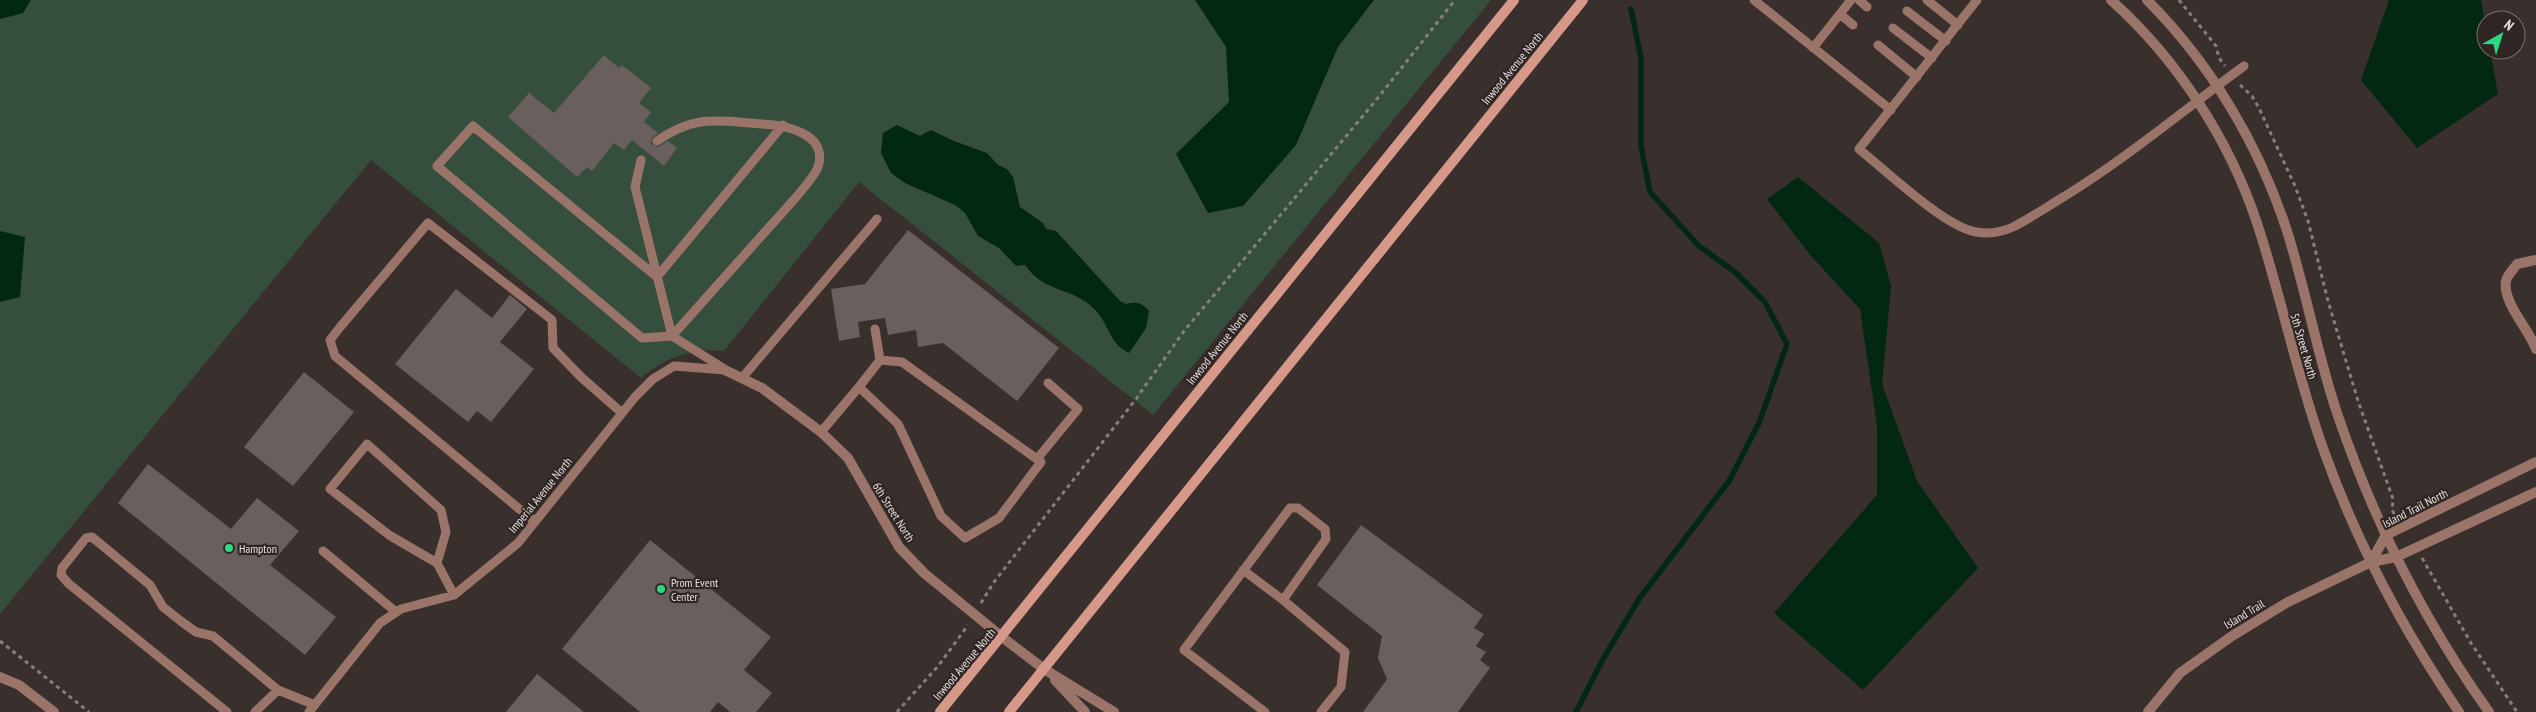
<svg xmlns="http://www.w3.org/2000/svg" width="2536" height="712" font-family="'PT Sans Narrow',sans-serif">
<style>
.green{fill:#364e3e}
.water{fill:#022713}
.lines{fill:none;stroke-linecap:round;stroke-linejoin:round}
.stream{stroke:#022713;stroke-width:5.5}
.building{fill:#695f5d}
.path{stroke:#877f7d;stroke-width:3;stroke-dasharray:4 4;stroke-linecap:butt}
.service{stroke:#9b7469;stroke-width:9}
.minor{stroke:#9b7469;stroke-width:10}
.tertiary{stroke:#9b7469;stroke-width:10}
.secondary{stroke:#d69888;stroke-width:10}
.poi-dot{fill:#2bd884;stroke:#2f2624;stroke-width:2}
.labels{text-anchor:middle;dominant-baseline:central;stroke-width:4.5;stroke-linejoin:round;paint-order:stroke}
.street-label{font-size:12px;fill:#e6e0df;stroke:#2f2624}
.poi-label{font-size:12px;fill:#e6e0df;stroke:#2f2624;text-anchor:start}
</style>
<rect width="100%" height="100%" fill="#39302d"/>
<path class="green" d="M0,0H1491L1153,415L859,182L724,351C694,347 663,358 641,378L371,160L0,614Z"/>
<path class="water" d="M0,0H31L23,13L0,19Z
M1195,0H1374L1338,47L1296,145L1243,206L1208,213L1176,154L1229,102L1226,47Z
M2389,0H2481L2486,30V50H2490L2498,94L2417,148L2361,80Z
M897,125L920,136L931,130L954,141L987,153L998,165L1007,169L1013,177L1020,207L1043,223L1046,229L1056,231L1120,301L1126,304C1137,301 1142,303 1149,311L1146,328L1129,353C1107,342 1110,323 1093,308C1072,287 1044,293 1025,265L1016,266L999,248L978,236L965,213L955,205L905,183L891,173L881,153L883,133Z
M1798,177L1879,243L1891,286L1882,384L1917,481L1978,568L1863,690L1774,613L1877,495V426L1860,309L1811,256L1767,199Z
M0,231L25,237L20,297L0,302Z"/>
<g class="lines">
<path class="stream" d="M1576,712L1603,659L1639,599L1729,481L1759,423L1787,344L1765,302L1735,272L1699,246L1650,192L1641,146V58L1631,9"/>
</g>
<path class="building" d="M604,55L619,68L622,65L651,88L639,103L651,112L644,122L658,133L652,138L651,144L658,147L668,141L677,148L664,166L632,140L624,150L614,143L592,171L587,167L577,177L508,117L529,93L554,113Z
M908,230L1059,348L1017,401L943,343L918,347L916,330L888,335L885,318L858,322L860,337L839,341L831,289L865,284Z
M456,289L492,318L510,295L527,309L500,342L534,369L491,422L477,411L468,422L395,364Z
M304,372L354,412L293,486L244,447Z
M148,464L231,529L257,498L299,531L270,565L336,617L305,655L118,503Z
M1361,525L1483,615L1474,628L1484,634L1476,646L1486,652L1480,660L1490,668L1458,712H1363L1387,679L1378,658L1382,636L1317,585Z
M650,540L771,637L744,670L772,693L756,712H730L718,702L710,712H640L562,649Z
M537,674L584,712H506Z"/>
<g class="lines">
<path class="path" d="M2179,0L2216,46L2219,58L2225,66
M2240,85L2252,96L2259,108L2295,186L2308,221L2328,301L2358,401L2393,499L2392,510L2396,517
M2422,558L2471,643L2517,712
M981,603L994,582L1136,399L1184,331L1377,99L1455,0
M0,641L89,712
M897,712L939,665L968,625"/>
<path class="service" d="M1754,0L1891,110
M1859,0L1867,7
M1927,0L1958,25
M1977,0L1859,149C1886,171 1945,227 1976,232C1988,234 2002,232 2013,227C2031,218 2048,206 2065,196C2128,157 2184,110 2244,66
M1907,11L1946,41
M1840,14L1853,25
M1893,28L1932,58
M1878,45L1917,77
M1813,48L1851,0
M657,141C696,114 717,121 762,124C784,125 829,133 818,167C813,180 783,212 773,223C739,261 706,298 672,336L723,368
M641,160L635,187L672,336L642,338L437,166L473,126L657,277L783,125
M875,329L880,360
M880,360L902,362L1041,462L999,518L965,538L941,516L898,424L859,387Z
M742,378L877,219
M821,432L859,387
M1037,459L1078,409L1048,383
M535,522L335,356L330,340L341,326L428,223L552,320L553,348L581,377L622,413
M323,551L396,612
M437,563L446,532L441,510L367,444L330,489L389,535L437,563L454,595
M1243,570L1283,600
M227,712L69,584L61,575L62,568L86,538L92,537L150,585L163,607L182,622L196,632L213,636L278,690L315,705
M255,712L278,690
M309,712L380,623L401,609L454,595L518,543L635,397L653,379L674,366L725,370
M1265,712L1184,650L1290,508H1298L1325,529L1326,539L1283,600L1345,652L1341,687L1321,712"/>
<path class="minor" d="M2536,260L2517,264C2514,269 2507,275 2506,281C2502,302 2529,329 2536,349
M725,370L762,388L821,432L848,458L899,547L924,573L1002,637
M2371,562L2386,535L2536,462
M2148,712L2180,673L2232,636L2288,602L2371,562L2396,557L2536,492"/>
<path class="tertiary" d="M2111,0C2177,59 2229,139 2257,223C2282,299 2297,377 2324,451C2357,544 2404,631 2459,712
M2147,0C2211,64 2259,145 2287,231C2306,291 2317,353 2337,413C2373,519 2424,621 2489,712
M1002,637L1044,669L1114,712
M0,677L19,685L54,712
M1055,680L1085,712"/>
<path class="secondary" d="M940,712L1514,0
M1009,712L1583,0"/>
</g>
<g class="poi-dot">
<circle cx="229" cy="548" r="5"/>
<circle cx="661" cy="589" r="5"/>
</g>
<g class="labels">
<g class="street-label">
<text transform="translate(1512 68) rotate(-51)">Inwood Avenue North</text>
<text transform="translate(2304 346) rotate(74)">5th Street North</text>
<text transform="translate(1217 348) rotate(-51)">Inwood Avenue North</text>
<text transform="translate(540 495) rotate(-51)">Imperial Avenue North</text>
<text transform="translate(2415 508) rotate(-27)">Island Trail North</text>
<text transform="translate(894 512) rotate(58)">6th Street North</text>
<text transform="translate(2244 614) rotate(-31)">Island Trail</text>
<text transform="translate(964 664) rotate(-50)">Inwood Avenue North</text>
</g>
<g class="poi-label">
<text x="239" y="548">Hampton</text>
<text x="671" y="582">Prom Event<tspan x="671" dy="14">Center</tspan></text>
</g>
</g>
<g transform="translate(2501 35) rotate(39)"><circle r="24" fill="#2f2624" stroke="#78706f"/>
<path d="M0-4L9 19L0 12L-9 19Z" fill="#2bd884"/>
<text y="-8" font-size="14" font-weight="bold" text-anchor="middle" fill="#e6e0df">N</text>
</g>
</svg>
